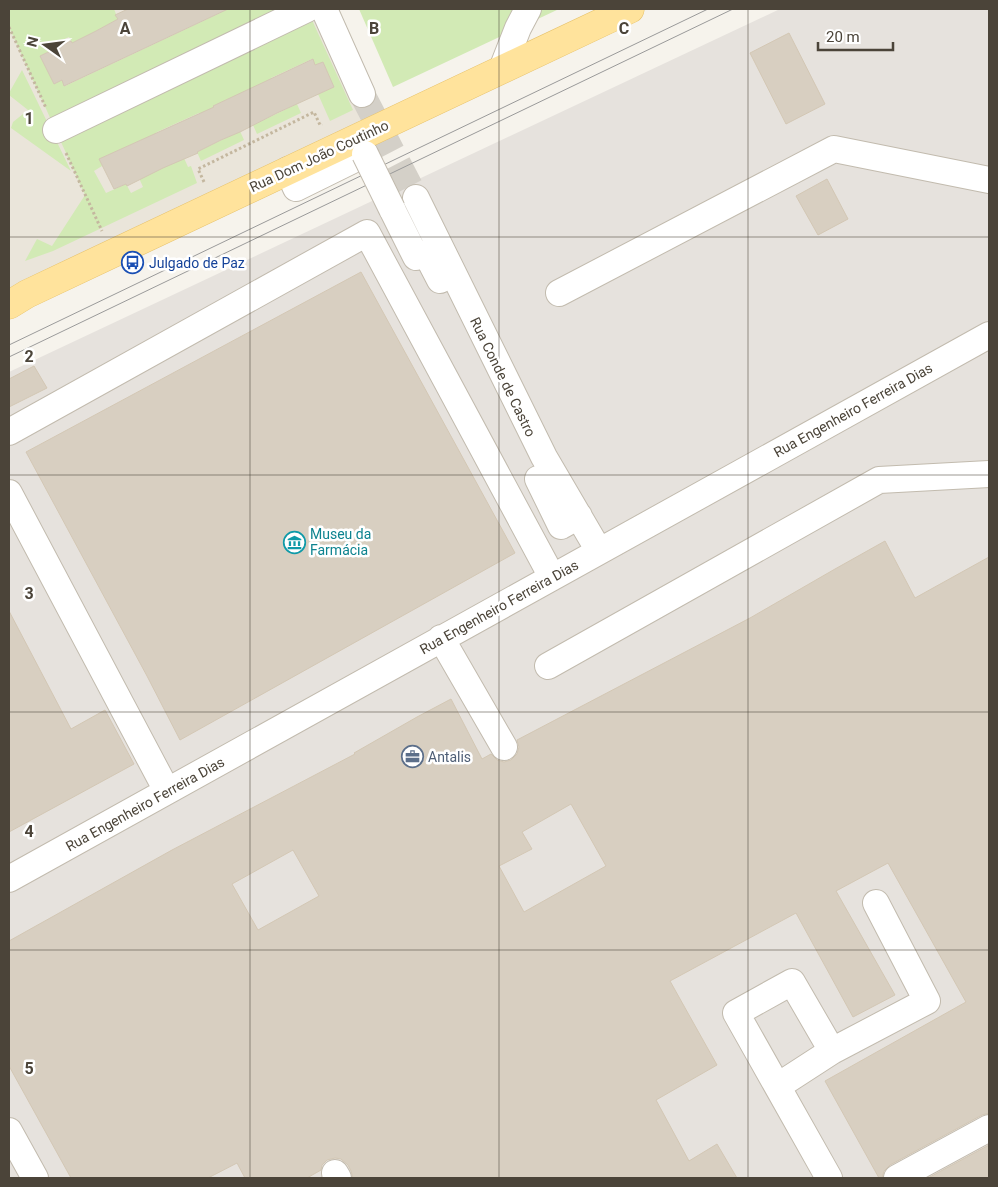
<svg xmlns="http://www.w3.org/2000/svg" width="998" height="1187" font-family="Roboto,sans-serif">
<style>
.residential{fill:#eae5da}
.industrial{fill:#e6e2dd}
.green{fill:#d2eab5}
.building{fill:#d8cfc1;stroke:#d3c7b4;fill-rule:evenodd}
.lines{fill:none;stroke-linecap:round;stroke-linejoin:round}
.minor-tunnel{stroke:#d4d0c8;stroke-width:26;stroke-dasharray:26 13;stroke-linecap:butt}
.minor-casing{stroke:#c2bbae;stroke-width:28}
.major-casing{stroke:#e6c16a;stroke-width:29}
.path{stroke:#c4b79f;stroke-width:3;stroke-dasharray:2.5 2.5;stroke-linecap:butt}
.minor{stroke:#fff;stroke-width:26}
.major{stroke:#ffe39c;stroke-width:28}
.tram{stroke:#9a9a9a;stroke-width:1}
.minor-bridge-casing{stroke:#c2bbae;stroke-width:28;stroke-linecap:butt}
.minor-bridge{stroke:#fff;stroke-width:26}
.grid{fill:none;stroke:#4b4439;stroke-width:1;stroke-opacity:0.55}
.labels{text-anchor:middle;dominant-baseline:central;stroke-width:5;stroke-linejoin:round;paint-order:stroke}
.street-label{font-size:14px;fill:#4b4439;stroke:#fff}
.transit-label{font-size:14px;fill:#164399;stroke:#fff;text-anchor:start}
.culture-label{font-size:14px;fill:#0d838f;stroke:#fff;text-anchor:start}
.service-label{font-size:14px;fill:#4e5e75;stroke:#fff;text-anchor:start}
.grid-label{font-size:16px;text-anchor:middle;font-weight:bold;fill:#4b4439;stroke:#fff;stroke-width:5;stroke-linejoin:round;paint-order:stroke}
</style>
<rect width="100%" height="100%" fill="#f6f3ec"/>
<path class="residential" d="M9,9H324L362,94L379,128L9,300Z"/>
<path class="industrial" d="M780,9H989V1178H9V372Z"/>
<path class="green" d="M9,9H114L118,19L96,31L72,43L69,37L58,42L60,46L40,56L54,84L62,80L65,86L220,13L218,9H307L353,110L330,121L318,94L334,87L323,62L315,65L312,59L271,78L274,86L255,87L213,106L217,113H199L157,132L144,146L141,140L100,159L102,166L94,171L106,193L126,184L131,193L143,187L139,178L184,158L188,167L191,166L197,183L53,251L25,261L37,239L52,246L85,195L9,27Z
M359,9H559L393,87Z
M22,70L71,171L11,128L13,122L28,110L9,95V93Z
M297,104L301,113L257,134L253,125Z
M240,131L244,140L201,161L197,152Z"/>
<path class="building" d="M128,9H228L64,86L62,80L54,84L40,56L71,41L72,43L96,31L118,19L115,15Z
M789,33L825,104L786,124L750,53Z
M313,59L315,65L323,62L334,87L277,113L240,132L221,140L197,152L198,153L163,168L127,186L126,184L114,189L99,159L214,107L213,106Z
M827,179L848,219L818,235L796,196Z
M361,272L515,553L180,740L147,676L26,452Z
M34,366L47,388L9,407V379Z
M885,541L915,598L989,557V1113L982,1115L890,1165L884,1171L882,1178H879L825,1081L966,1002L888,863L836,891L895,995L853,1017L796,913L670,981L717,1065L656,1100L689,1161L717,1144L737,1178H353L351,1171L348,1165L341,1159L335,1158L327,1160L322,1165L321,1170L307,1178H245L237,1163L208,1178H71L9,1066V941L172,850L355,754L354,753L417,717L451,699L482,759L491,754L497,760L504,762L511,760L517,754L519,747L517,740L750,618L835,569ZM571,804L606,866L524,912L499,866L532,849L522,832ZM293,850L319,896L258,930L232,884Z
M9,611L71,729L105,710L134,764L9,832Z
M989,1145V1178H928Z"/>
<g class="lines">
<path class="minor-tunnel" d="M362,94L416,198"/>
<defs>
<path id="minor" d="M324,9L362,94
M502,69L518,28L528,9
M56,130L307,9
M288,170L296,188L365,154
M416,198L544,457L599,551
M392,209L416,257L426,253L440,280
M559,293L834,149L989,180
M9,432L367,233L552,577
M538,479L561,526L579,516
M9,493L167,791
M441,638L504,747
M548,666L879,480L989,474
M9,879L989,335
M832,1051L927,1001L876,903
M778,1086L832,1051L792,982L736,1013L829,1178
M9,1131L35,1178
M335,1173L338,1178
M897,1178L989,1128"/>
<path id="major" d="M9,305L27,294L630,9"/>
</defs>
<use href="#minor" class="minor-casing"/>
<use href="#major" class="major-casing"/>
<path class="path" d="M9,27L46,108
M66,153L102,231
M204,182L198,169L314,112L320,125L322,124"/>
<use href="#minor" class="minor"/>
<use href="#major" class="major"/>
<path class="tram" d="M9,345L708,9
M9,357L733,9"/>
<defs>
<path id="minor-bridge" d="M365,154L392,209"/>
</defs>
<use href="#minor-bridge" class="minor-bridge-casing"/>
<use href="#minor-bridge" class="minor-bridge"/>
</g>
<path class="grid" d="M250,9V1178M499,9V1178M748,9V1178M9,237H989M9,475H989M9,712H989M9,950H989"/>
<defs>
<symbol id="bus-ring" viewBox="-11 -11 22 22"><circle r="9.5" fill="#fff" stroke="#1a4fb4" stroke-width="1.5"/><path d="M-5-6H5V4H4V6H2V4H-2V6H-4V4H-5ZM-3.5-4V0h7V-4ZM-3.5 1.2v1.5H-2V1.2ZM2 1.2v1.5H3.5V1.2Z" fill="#1a4fb4"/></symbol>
<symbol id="museum-ring" viewBox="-11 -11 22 22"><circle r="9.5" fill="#fff" stroke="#0f9aa8" stroke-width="1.5"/><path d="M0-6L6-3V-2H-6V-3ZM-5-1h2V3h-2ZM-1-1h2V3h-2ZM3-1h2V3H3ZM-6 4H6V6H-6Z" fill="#0f9aa8"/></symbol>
<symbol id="office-ring" viewBox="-11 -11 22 22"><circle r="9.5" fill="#fff" stroke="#5c6f8a" stroke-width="1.5"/><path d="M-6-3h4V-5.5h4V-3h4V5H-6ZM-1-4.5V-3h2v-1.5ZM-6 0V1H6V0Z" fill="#5c6f8a"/></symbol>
</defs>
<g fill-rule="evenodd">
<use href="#bus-ring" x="120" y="250" width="25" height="25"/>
<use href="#museum-ring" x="282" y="530" width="25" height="25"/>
<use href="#office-ring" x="400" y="744" width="25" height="25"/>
</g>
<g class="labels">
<g class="street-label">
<text transform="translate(319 156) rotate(-25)">Rua Dom João Coutinho</text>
<text transform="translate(503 377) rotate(64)">Rua Conde de Castro</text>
<text transform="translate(853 410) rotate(-29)">Rua Engenheiro Ferreira Dias</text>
<text transform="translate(499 607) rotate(-29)">Rua Engenheiro Ferreira Dias</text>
<text transform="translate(145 804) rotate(-29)">Rua Engenheiro Ferreira Dias</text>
</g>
<g class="transit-label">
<text x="149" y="263">Julgado de Paz</text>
</g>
<g class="culture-label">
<text x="310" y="534">Museu da<tspan x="310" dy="16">Farmácia</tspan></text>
</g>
<g class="service-label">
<text x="428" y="757">Antalis</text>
</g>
</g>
<g class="grid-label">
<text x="125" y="34">A</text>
<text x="374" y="34">B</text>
<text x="624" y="34">C</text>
<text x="29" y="124">1</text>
<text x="29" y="362">2</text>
<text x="29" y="599">3</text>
<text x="29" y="837">4</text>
<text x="29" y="1074">5</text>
</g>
<rect width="998" height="1187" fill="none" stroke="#4b4439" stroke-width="20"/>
<g transform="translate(45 45) rotate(284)" stroke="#ffffff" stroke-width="4" paint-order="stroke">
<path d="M0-4L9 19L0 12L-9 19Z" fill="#4b4439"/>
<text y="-8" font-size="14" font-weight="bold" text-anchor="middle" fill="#4b4439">N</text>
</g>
<path d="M818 42v8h75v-8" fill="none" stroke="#4b4439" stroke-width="2.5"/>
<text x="826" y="42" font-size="15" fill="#4b4439" stroke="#ffffff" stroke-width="4" paint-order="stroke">20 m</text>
</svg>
